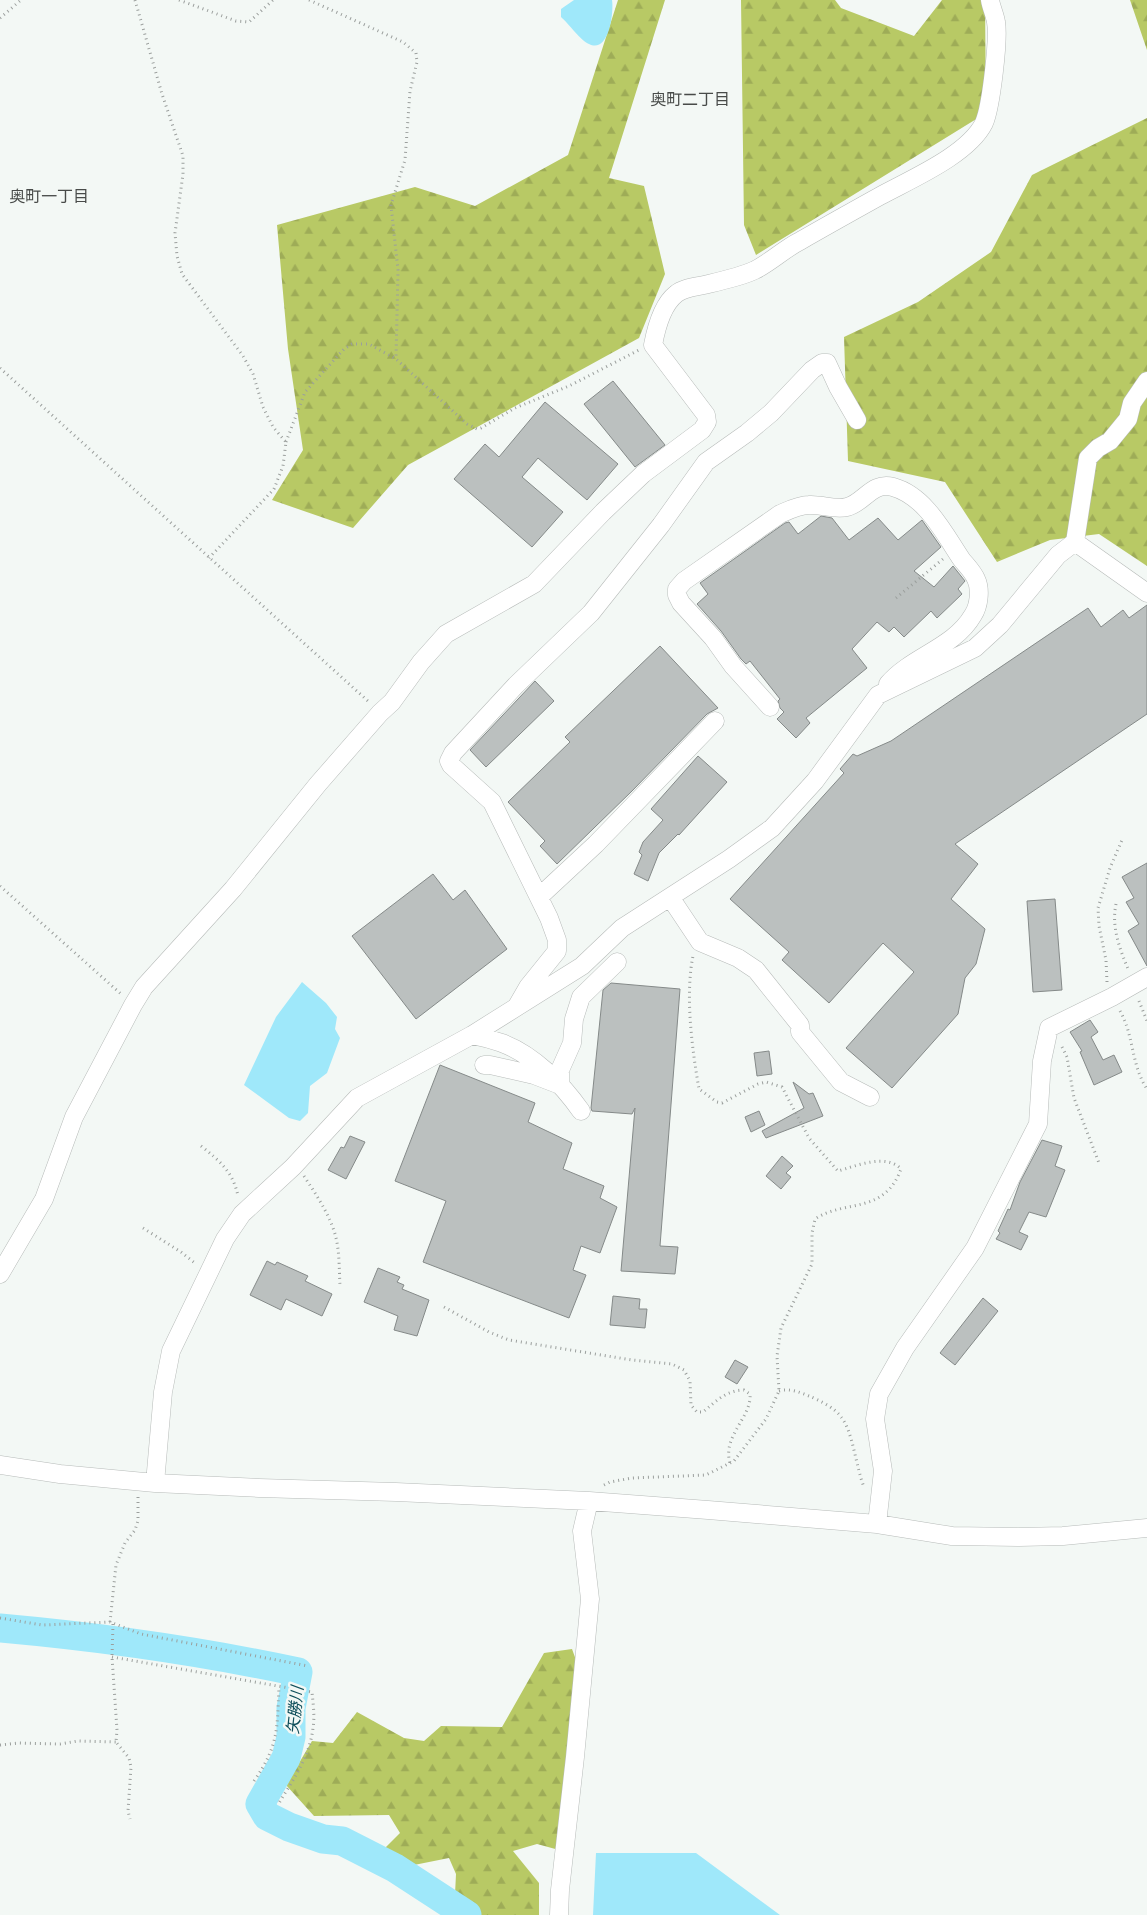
<svg xmlns="http://www.w3.org/2000/svg" width="1147" height="1915" font-family="Barlow,'Noto Sans JP',sans-serif">
<style>
.forest{fill:url(#forest-firs)}
.water{fill:#9fe8fa}
.lines{fill:none;stroke-linecap:round;stroke-linejoin:round}
.river{stroke:#9fe8fa;stroke-width:29}
.building{fill:#bbc0bf;stroke:#858a89}
.minor-casing{stroke:#b7bbb9;stroke-width:19}
.path{stroke:#9b9f9d;stroke-width:3;stroke-dasharray:1 4;stroke-linecap:butt}
.minor{stroke:#fff;stroke-width:18}
.labels{text-anchor:middle;dominant-baseline:central;stroke-width:5;stroke-linejoin:round;paint-order:stroke}
.neighbourhood-label{font-size:16px;fill:#484b49;stroke:#f3f8f5}
.water-label{font-size:16px;font-style:italic;fill:#0f4e5a;stroke:#f3f8f5}
</style>
<defs>
<pattern id="forest-firs" width="22" height="20" patternUnits="userSpaceOnUse" patternTransform="scale(1.25)"><rect width="22" height="20" fill="#b8c965"/><path d="M5 1l3.5 6h-7zM16 11l3.5 6h-7z" fill="#9eac57"/></pattern>
</defs>
<rect width="100%" height="100%" fill="#f3f8f5"/>
<path class="forest" d="M618,0H665L609,178L644,186L665,274L639,338L408,465L353,528L272,500L303,450L288,349L277,225L415,187L475,206L568,155Z
M741,0H835L841,8L914,36L942,0H985L986,113L756,255L744,225Z
M1130,0H1147V50Z
M1147,118V566L1099,534L1050,540L997,562L945,482L848,461L844,337L918,302L991,252L1032,175Z
M572,1649L576,1660L559,1850L537,1844L513,1851L539,1883V1915H454L456,1874L449,1858L414,1865L383,1850L400,1833L389,1815L314,1816L286,1785L312,1741L333,1743L357,1712L404,1738L424,1741L441,1726L502,1727L544,1653Z"/>
<path class="water" d="M574,0H612C614,12 609,54 589,44C581,41 569,24 561,17V9Z
M302,982L326,1003L337,1017L335,1029L340,1038L327,1073L310,1086L308,1113L300,1121L289,1118L244,1085L276,1017Z
M596,1853H696L780,1915H593Z"/>
<g class="lines">
<path class="river" d="M0,1628C100,1637 200,1651 298,1672L291,1708V1737L286,1758L260,1804L267,1816L289,1827L323,1839L342,1841L395,1868L467,1915"/>
</g>
<path class="building" d="M613,381L665,445L635,467L584,404Z
M545,402L618,464L587,500L538,458L522,477L563,512L532,547L454,479L485,444L499,457Z
M821,516L832,518L849,540L878,518L898,540L922,520L941,547L914,571L934,587L953,566L965,581L958,589L962,594L937,618L931,611L904,637L894,627L889,632L877,622L852,649L867,668L806,718L810,723L796,738L777,719L784,712L780,708L778,701L780,699L750,661L746,664L741,659L721,631L697,604L708,594L700,583L785,523L789,522L798,534Z
M1147,605V714L955,844L978,864L951,899L985,929L976,964L965,978L958,1014L892,1088L846,1048L914,972L883,943L829,1003L782,960L789,952L730,899L844,773L840,769L853,754L857,756L891,741L1088,608L1101,627L1123,610L1129,618Z
M660,646L718,708L707,714L632,791L557,864L540,846L545,841L508,802L570,742L565,737Z
M535,681L554,701L486,767L470,750Z
M698,756L727,782L679,835L678,834L659,853L648,881L634,874L642,855L639,852L643,842L663,820L651,809Z
M1147,863V966L1128,931L1139,924L1126,902L1134,898L1122,877Z
M433,874L453,900L465,890L507,949L416,1019L352,936Z
M1055,899L1062,990L1033,992L1027,901Z
M611,983L680,989L660,1246L678,1247L675,1274L621,1271L635,1108L632,1114L592,1111L591,1108L603,990Z
M1090,1020L1098,1032L1091,1037L1103,1060L1114,1055L1122,1072L1094,1085L1080,1052L1082,1051L1070,1032Z
M769,1051L772,1074L757,1076L754,1053Z
M440,1065L535,1103L528,1122L572,1143L563,1169L604,1186L600,1198L617,1207L600,1253L581,1246L573,1270L586,1275L569,1318L423,1262L446,1201L395,1181Z
M793,1082L809,1094L813,1093L823,1116L766,1138L762,1131L804,1108Z
M759,1111L765,1125L751,1132L745,1117Z
M350,1136L365,1142L346,1179L328,1170L341,1147L344,1148Z
M1042,1140L1062,1146L1055,1166L1065,1170L1046,1217L1029,1212L1019,1232L1028,1236L1021,1250L996,1239L1000,1233L998,1231L1008,1209L1010,1210L1020,1182Z
M782,1156L793,1166L786,1173L791,1177L781,1189L766,1176Z
M267,1261L275,1265L277,1262L308,1276L305,1281L332,1294L322,1316L286,1299L281,1310L250,1295Z
M378,1268L400,1277L397,1282L404,1285L402,1289L429,1300L417,1336L394,1330L398,1316L364,1302Z
M613,1296L640,1299L639,1309H647L645,1328L610,1325Z
M983,1298L998,1311L955,1365L940,1353Z
M735,1360L748,1367L737,1384L725,1377Z"/>
<g class="lines">
<defs>
<path id="minor" d="M1075,542L1147,593
M770,707L733,666L713,638L681,603L677,595V589L684,581L780,514C789,510 799,505 809,505C821,504 834,510 847,507C864,503 872,481 893,487C926,496 945,535 962,560C967,566 973,572 976,579C981,589 979,606 973,615C954,648 912,656 888,684
M539,897L596,844L715,721
M670,897L700,942L738,958L756,970L800,1025V1032L841,1082L870,1097
M517,1006L528,987L557,951V940L549,918L492,802L451,765L449,761L453,753L516,685L591,613L661,525L706,462L747,433L771,413L812,370L822,363H827L838,387L857,420
M472,1035C482,1037 493,1040 502,1043C534,1055 562,1084 581,1111
M484,1065H490L534,1075L560,1085V1070L572,1043L574,1019L581,997L617,962
M0,1274L44,1199L74,1117L133,1005L144,987L233,889L318,784L380,713L392,702L421,662L446,634L534,584L603,512L643,474L702,430L707,422L706,415L653,345C656,329 662,305 676,294C683,288 695,287 704,285C721,281 740,277 755,270C771,262 784,249 800,241C826,226 853,211 880,196C911,179 968,155 984,123C991,107 999,39 996,22C995,15 991,7 990,0
M0,1465L60,1474L155,1483L259,1488L396,1492L589,1501L708,1510L877,1524L952,1536L1019,1537L1063,1536L1147,1528
M155,1483L163,1392L171,1351L225,1239L242,1214L293,1167L357,1098L472,1035L582,966L622,928L729,859L772,828L815,781L878,695L975,648L1000,625L1058,555L1075,542L1088,458L1098,448L1110,441L1128,419L1132,403L1147,381
M877,1524L883,1471L875,1419L879,1394L905,1348L975,1248L1038,1124L1042,1061L1049,1028L1112,997L1147,977
M559,1915L560,1890L575,1757L590,1599L582,1531L589,1501"/>
</defs>
<use href="#minor" class="minor-casing"/>
<path class="path" d="M135,0L162,94L183,156V174L175,233L177,256L182,274L243,356L253,374L263,407L273,427L286,442L283,466L274,489L209,558
M179,0L236,21L249,22L273,0
M309,0L403,42L416,53L417,62L410,91L405,160L391,205L398,270L396,359
M0,18L21,0
M0,368L369,702
M286,442L305,392L344,349L352,344H369L396,359L467,424L477,429L481,428L515,408L569,386L639,350
M896,598L943,559
M0,886L121,994
M1116,904C1111,927 1120,950 1129,971
M1107,982L1106,960L1099,926L1098,908L1110,868L1122,840
M1139,1001L1147,1021
M1120,1011C1134,1035 1131,1065 1147,1089
M1062,1047L1067,1057L1074,1098L1099,1163
M201,1146C220,1161 233,1172 238,1196
M304,1176C315,1193 326,1209 333,1228C340,1246 339,1268 340,1287
M143,1228L181,1252L196,1264
M444,1307L489,1332L509,1340L632,1360L672,1364L684,1370L690,1381L691,1405L697,1412H703C716,1401 727,1390 744,1390L750,1394C752,1417 722,1436 730,1463
M779,1391C790,1388 799,1392 809,1396C819,1400 835,1408 841,1417C853,1431 856,1468 864,1487
M604,1485L610,1482L632,1478L706,1475L734,1461L766,1419L779,1391L777,1356L781,1328L812,1264V1233L815,1219C845,1199 884,1215 901,1169C886,1153 856,1166 838,1171L809,1138L782,1087L766,1082L758,1084L722,1103L717,1102L699,1089C692,1049 685,995 693,956
M0,1618L42,1625L110,1622L141,1634L308,1666
M110,1622L116,1565L125,1543L135,1530L138,1521V1496
M113,1624L112,1657L117,1730L116,1742L129,1758L131,1767L128,1811L130,1819
M112,1657L312,1692C313,1703 315,1716 313,1728C310,1756 293,1780 279,1803
M0,1745L19,1743L60,1744L78,1741L116,1742
M254,1781C279,1745 277,1729 279,1687"/>
<use href="#minor" class="minor"/>
</g>
<g class="labels">
<g class="neighbourhood-label">
<text x="690" y="98">奥町二丁目</text>
<text x="49" y="195">奥町一丁目</text>
</g>
<g class="water-label">
<text transform="translate(294 1710) rotate(-84)">矢勝川</text>
</g>
</g>
</svg>
